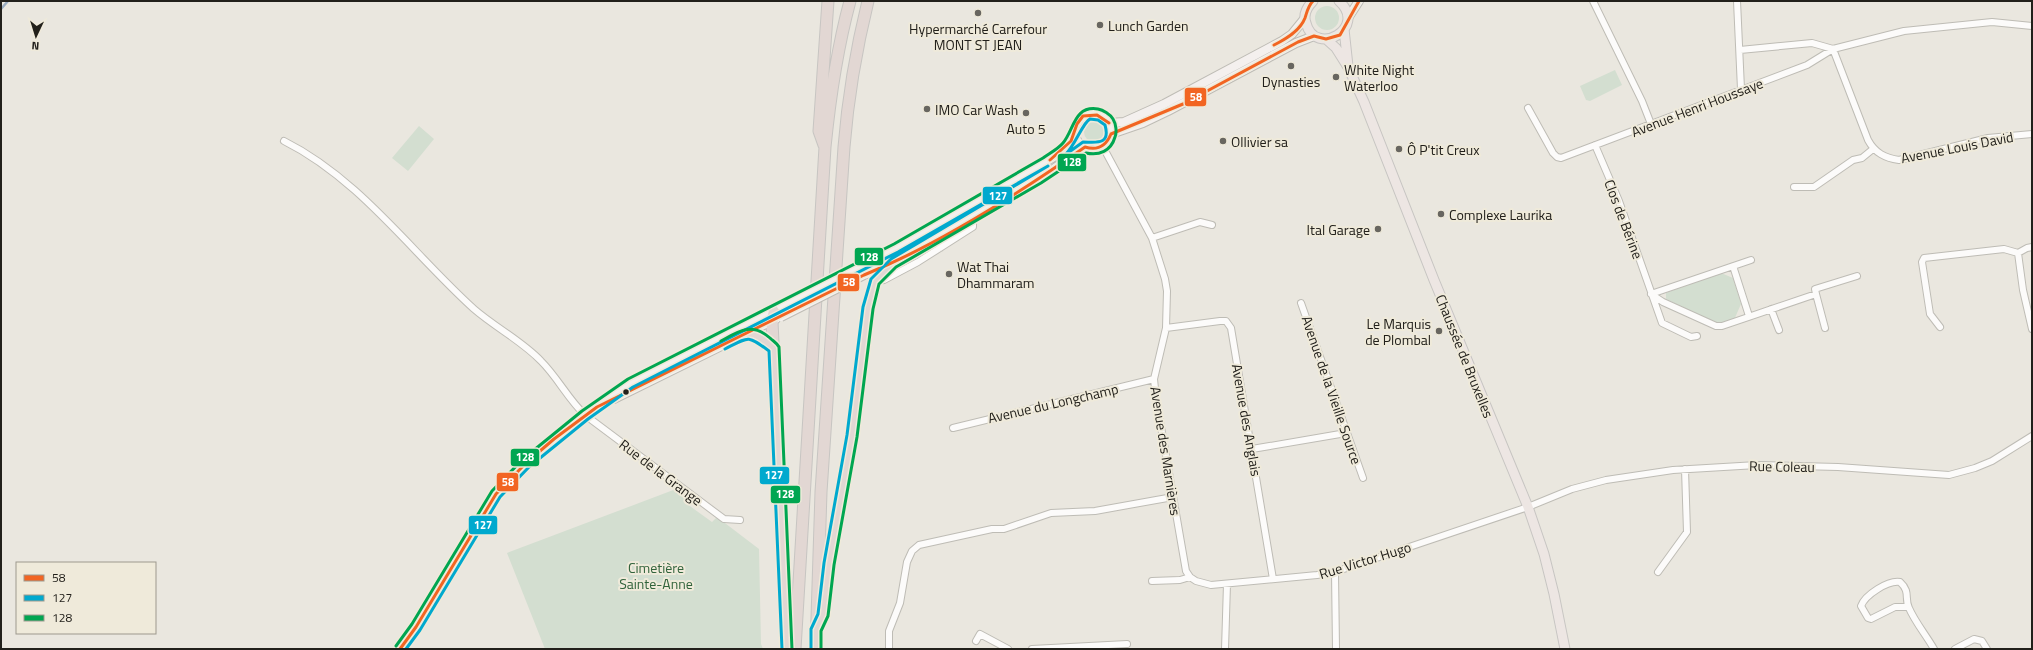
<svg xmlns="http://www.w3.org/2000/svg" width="2033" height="650" font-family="'Titillium Web',sans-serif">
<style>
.green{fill:#d3ded0}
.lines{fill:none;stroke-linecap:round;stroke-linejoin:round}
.stream{stroke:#9aacc0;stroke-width:2.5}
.minor-casing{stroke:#bebcb5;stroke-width:8}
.secondary-casing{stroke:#bebcb5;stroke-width:10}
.primary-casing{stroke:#c7c5c2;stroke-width:11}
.motorway-casing{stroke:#c7c5c2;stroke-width:13}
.minor{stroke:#fcfbfa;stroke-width:6}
.secondary{stroke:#f4f0ee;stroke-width:8}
.primary{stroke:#ede6e3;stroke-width:9}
.motorway{stroke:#e2d7d3;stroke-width:11}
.secondary-bridge-casing{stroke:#bebcb5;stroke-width:10;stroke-linecap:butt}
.secondary-bridge{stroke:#f4f0ee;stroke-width:8}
.bus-1-casing{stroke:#efeada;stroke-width:6}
.bus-2-casing{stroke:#efeada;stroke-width:6}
.bus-3-casing{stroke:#efeada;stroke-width:6}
.bus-1{stroke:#f26522;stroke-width:3}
.bus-2{stroke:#00a9ce;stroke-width:3}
.bus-3{stroke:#00a651;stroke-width:3}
.poi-dot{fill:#686660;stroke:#efeada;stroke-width:1.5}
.bus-dot{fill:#22201b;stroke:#efeada;stroke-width:1.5}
.labels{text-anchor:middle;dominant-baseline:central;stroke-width:4;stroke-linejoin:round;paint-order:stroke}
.poi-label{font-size:14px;fill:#22201b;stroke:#efeada;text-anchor:start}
.street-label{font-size:14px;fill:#22201b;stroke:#efeada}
.park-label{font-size:14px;fill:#31633b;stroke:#efeada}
.line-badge{stroke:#efeada;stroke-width:1.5}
.badge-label{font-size:11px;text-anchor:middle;font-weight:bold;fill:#fff}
</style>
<rect width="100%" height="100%" fill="#eae7df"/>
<path class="green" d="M1315 18a12 12 0 1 1 24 0a12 12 0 1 1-24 0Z
M1615,70L1622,85L1590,101L1586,100L1580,86Z
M1084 132a10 10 0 1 1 20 0a10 10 0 1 1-20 0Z
M419,126L434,139L408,171L392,158Z
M1721,273L1733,278L1741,304L1734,320L1718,324L1666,299V293Z
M676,489L690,499L687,504L712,522L717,517L759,549L761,644L763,649H545L507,553Z"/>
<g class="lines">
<path class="stream" d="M1,9L8,1"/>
<defs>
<path id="minor" d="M1593,1L1642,101L1651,124
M1737,1L1741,89
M1740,50L1812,43L1833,49L1904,31L1992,22L2032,26
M1528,108L1553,153L1557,157L1561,158L1807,65L1833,49L1868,140C1875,153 1885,158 1899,160L1988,138L2032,134
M284,141C360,179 412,253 474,309C496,328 522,341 541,361C558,378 568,399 585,415L724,519L740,520
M1595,145L1619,201L1662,323L1691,337L1697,336
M1103,147L1152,238L1165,279L1167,291L1166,328L1154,379L1156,398L1186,571L1190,577L1196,581L1211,585L1317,575L1335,572L1528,507L1572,489L1606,480L1673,470L1757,465L1838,467L1949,475L1975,468L1992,461L2032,436
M1794,187H1814L1853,160L1862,158L1873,149
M1152,238L1200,222L1212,225
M2032,247L2027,248L2018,253L2023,290L2032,329
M940,248V230L942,223
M1733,266L1749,316
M884,280L918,262L973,227V218
M1651,294L1663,302L1716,326H1722L1816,294L1825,328
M1651,294L1751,260
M1816,294L1815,289L1857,276
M1301,303L1363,478
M1771,309L1779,330
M1940,327L1930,314L1922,262L1924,258L2004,249L2018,253
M1166,328L1220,321H1226L1231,328L1273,579
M953,428L1154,379
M1252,449L1346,433
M1335,572L1336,649
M1658,572L1687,532L1685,469
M1152,581L1180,580L1190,577
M1908,607H1895L1871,619L1868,618L1861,606C1865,595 1888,580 1900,582C1911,592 1904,598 1909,608C1915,622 1926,635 1934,649
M976,641L980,634L1008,649
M889,649V631L900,603L907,562L912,551L919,545L992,529H1004L1051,513L1095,511L1173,497
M1032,649L1127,644
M1225,649L1227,584
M1955,649L1974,639L1982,641L1987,649"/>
<path id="secondary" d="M1348,18L1359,1
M1075 132a18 18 0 1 1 36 0a18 18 0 1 1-36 0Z
M1109,123L1124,122L1164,104L1282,41L1292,34L1305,18
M1111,134L1143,123L1168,111L1296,43L1314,36
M863,265L942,223L1057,155L1065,148L1075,134
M864,275L893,263L939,238L1039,179L1085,147
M614,399L776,319
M400,649L416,627L496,494L526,463L554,439L630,383L777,308"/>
<path id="primary" d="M1313,1C1307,7 1303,15 1306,23C1315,58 1369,28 1339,1
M1344,29L1348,66
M1326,39L1336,48L1348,67L1364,102L1434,280L1528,507L1544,554L1554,594L1565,649"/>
<path id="motorway" d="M824,145L819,131L828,1
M775,309L772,321L787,649
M746,334L757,335L774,348
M820,621L823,615L829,564L852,436L868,308L875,281L893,263
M795,649L825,147C830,97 837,49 850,1
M816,649L821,492L844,147C848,97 856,50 868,1"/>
</defs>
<use href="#minor" class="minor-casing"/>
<use href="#secondary" class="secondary-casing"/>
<use href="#primary" class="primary-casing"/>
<use href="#motorway" class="motorway-casing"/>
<use href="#minor" class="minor"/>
<use href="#secondary" class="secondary"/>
<use href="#primary" class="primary"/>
<use href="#motorway" class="motorway"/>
<defs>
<path id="secondary-bridge" d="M781,306L863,265
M781,317L864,275"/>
</defs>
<use href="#secondary-bridge" class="secondary-bridge-casing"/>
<use href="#secondary-bridge" class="secondary-bridge"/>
<defs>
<path id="bus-1" d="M1274,45C1286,39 1300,31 1305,18C1307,12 1308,6 1313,1
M1050,160L1071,141L1077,124L1083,116L1097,115L1109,123
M400,649L416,627L496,494L526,463L554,439L597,407L864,275C940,244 1018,194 1085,147C1098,151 1106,146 1111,134L1183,104L1298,42L1314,36L1326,39L1340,35L1359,1"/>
<path id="bus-2" d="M1090,119L1098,120L1105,125C1111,146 1095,142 1083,142L1065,155C1075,146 1083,122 1090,119Z
M725,349C750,336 747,335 769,351L782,649
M406,649L420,630L500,497L529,467L588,419L633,387L898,252L1048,166L891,259L871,279L863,307L847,435L824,563L818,614L811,629V649"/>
<path id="bus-3" d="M721,341C739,331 752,322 770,338C773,341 777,343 779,347L792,649
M396,646L412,624L492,491L523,459L582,411L628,379L894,244L1043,158C1050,153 1058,149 1063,143C1074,130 1074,105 1098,109C1103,110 1110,114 1113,119C1116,124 1117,132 1115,137C1111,151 1099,156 1086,153L1041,183L896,267L879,284L873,309L857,437L834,565L828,616L821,631V649"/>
</defs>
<use href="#bus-1" class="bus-1-casing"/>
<use href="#bus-2" class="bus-2-casing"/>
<use href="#bus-3" class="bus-3-casing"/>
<use href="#bus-1" class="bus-1"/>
<use href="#bus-2" class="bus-2"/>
<use href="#bus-3" class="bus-3"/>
</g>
<g class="poi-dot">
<circle cx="978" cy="13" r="4"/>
<circle cx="1100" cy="25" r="4"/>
<circle cx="1291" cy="66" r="4"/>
<circle cx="1336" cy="77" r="4"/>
<circle cx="927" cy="109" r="4"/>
<circle cx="1026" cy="113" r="4"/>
<circle cx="1223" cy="141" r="4"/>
<circle cx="1399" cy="149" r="4"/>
<circle cx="1441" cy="214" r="4"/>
<circle cx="1378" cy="229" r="4"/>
<circle cx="949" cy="274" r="4"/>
<circle cx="1439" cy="331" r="4"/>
</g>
<circle class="bus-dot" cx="626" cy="392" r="3.5"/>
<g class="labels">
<g class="poi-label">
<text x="1108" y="25">Lunch Garden</text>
<text x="978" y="28" text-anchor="middle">Hypermarché Carrefour<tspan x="978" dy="16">MONT ST JEAN</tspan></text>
<text x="1344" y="69">White Night<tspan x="1344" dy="16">Waterloo</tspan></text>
<text x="1291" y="81" text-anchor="middle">Dynasties</text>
<text x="935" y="109">IMO Car Wash</text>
<text x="1026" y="128" text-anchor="middle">Auto 5</text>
<text x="1231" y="141">Ollivier sa</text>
<text x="1407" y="149">Ô P'tit Creux</text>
<text x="1449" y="214">Complexe Laurika</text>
<text x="1370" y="229" text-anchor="end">Ital Garage</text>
<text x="957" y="266">Wat Thai<tspan x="957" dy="16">Dhammaram</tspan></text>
<text x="1431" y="323" text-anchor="end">Le Marquis<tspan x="1431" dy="16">de Plombal</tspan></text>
</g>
<g class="street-label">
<text transform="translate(1697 107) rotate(-21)">Avenue Henri Houssaye</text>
<text transform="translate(1957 147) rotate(-11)">Avenue Louis David</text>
<text transform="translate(1624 219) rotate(69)">Clos de Bérine</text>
<text transform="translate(1465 356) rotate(68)">Chaussée de Bruxelles</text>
<text transform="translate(1332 390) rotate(71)">Avenue de la Vieille Source</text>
<text transform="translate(1053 403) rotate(-13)">Avenue du Longchamp</text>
<text transform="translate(1247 420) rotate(80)">Avenue des Anglais</text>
<text transform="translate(1166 451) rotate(81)">Avenue des Marnières</text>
<text transform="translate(1782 466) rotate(1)">Rue Coleau</text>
<text transform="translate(661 472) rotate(37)">Rue de la Grange</text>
<text transform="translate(1365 560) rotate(-17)">Rue Victor Hugo</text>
</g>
<g class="park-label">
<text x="656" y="567">Cimetière<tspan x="656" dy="16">Sainte-Anne</tspan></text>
</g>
</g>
<g class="line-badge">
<rect x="1184" y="87" width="23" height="20" rx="4" fill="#f26522"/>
<rect x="1057" y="153" width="30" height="19" rx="4" fill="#00a651"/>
<rect x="982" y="186" width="31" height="19" rx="4" fill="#00a9ce"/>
<rect x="854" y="247" width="30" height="19" rx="4" fill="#00a651"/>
<rect x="837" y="273" width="23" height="19" rx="4" fill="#f26522"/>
<rect x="510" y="448" width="30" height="19" rx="4" fill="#00a651"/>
<rect x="759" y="466" width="31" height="19" rx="4" fill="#00a9ce"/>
<rect x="496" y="472" width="23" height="20" rx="4" fill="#f26522"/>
<rect x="770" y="485" width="31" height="19" rx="4" fill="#00a651"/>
<rect x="468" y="515" width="30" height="20" rx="4" fill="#00a9ce"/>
</g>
<g class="badge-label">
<text x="1196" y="101">58</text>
<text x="1072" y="166">128</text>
<text x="998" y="200">127</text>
<text x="869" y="261">128</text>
<text x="849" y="286">58</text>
<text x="525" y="461">128</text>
<text x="774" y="479">127</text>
<text x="508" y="486">58</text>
<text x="785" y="498">128</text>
<text x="483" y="529">127</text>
</g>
<rect width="2033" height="650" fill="none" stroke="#22201b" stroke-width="4"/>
<rect x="16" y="562" width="140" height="72" fill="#efeada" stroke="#9d998e"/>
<rect x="24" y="575" width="20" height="6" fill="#f26522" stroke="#9d998e"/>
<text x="52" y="582" font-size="12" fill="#22201b">58</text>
<rect x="24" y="595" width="20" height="6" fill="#00a9ce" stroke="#9d998e"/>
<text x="52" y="602" font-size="12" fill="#22201b">127</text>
<rect x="24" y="615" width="20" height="6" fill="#00a651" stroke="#9d998e"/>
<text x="52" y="622" font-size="12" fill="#22201b">128</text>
<g transform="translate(36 36) rotate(184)" stroke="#efeada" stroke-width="3" paint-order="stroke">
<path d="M0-3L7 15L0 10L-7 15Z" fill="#22201b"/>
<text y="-6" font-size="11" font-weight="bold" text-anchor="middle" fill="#22201b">N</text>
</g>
</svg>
